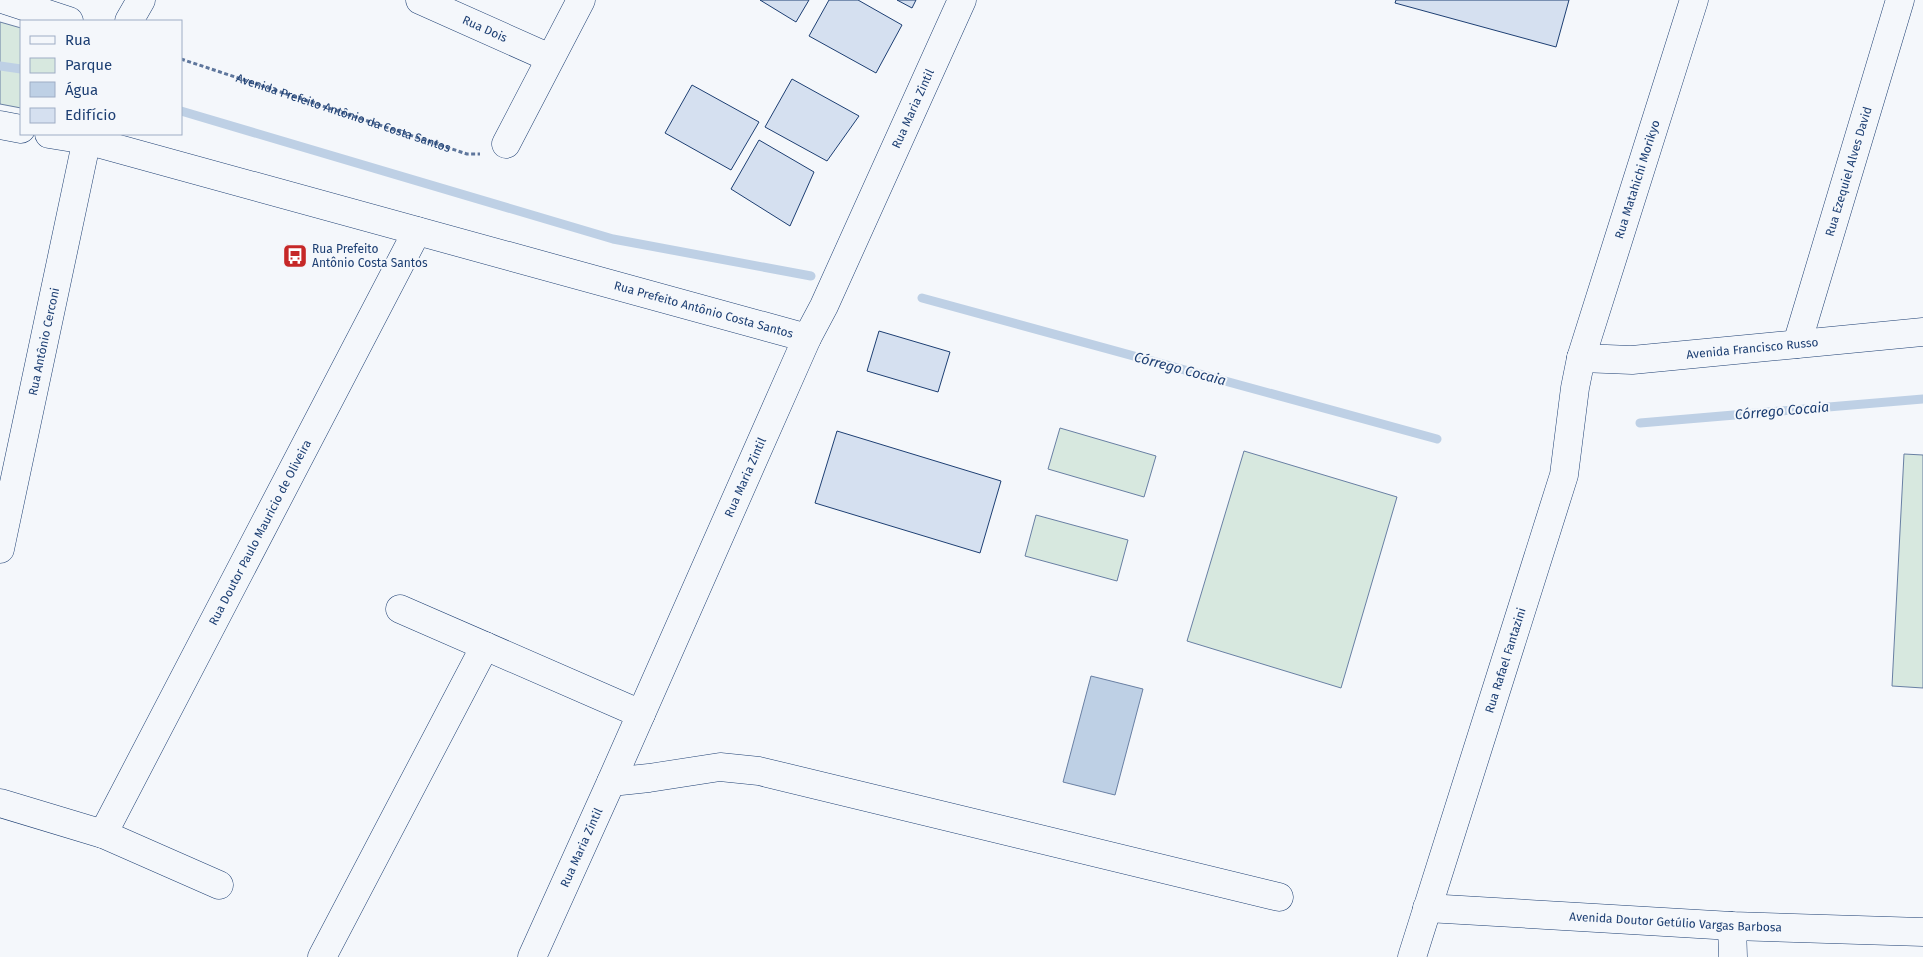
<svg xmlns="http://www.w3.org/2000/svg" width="1923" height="957" font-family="'Fira Sans',sans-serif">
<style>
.green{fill:#d7e8df;stroke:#687fa3}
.water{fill:#bed0e5;stroke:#687fa3}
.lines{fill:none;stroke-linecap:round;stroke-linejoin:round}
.stream{stroke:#bed0e5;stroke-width:9}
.building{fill:#d5e0f0;stroke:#1d3f73}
.minor-casing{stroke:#1d3f73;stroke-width:29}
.path{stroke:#5e769c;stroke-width:3;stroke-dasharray:4 2.5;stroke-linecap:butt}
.minor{stroke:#f4f7fb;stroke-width:28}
.labels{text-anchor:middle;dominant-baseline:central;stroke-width:4;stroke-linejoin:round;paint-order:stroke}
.street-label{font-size:12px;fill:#1d3f73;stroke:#f4f7fb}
.poi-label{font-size:12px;fill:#1d3f73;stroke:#f4f7fb;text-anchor:start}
.water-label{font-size:14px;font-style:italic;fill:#1d3f73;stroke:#f4f7fb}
</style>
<rect width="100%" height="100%" fill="#f4f7fb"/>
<path class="green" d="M0,22L21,28V108L0,104Z
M1060,428L1156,456L1144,497L1048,469Z
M1244,451L1397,497L1341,688L1187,641Z
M1904,454L1923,455V688L1892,686Z
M1036,515L1128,540L1117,581L1025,556Z"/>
<path class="water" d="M1091,676L1143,689L1115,795L1063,782Z"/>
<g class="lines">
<path class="stream" d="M0,66L21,69
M181,111L613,239L811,276
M922,298L1437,439
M1640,423L1923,399"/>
</g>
<path class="building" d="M760,0H809L796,22Z
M829,0H858L902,25L876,73L809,36Z
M897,0H916L912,8Z
M1396,0H1569L1556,47L1395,3Z
M792,79L859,116L827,161L765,127Z
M692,85L759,122L731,170L665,133Z
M759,140L814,172L790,226L731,189Z
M879,331L950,352L938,392L867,371Z
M837,431L1001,481L980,553L815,503Z"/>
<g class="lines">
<defs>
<g id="minor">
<path d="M5,0L69,21"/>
<path id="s2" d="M420,0L550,58"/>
<path d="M129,21L141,0"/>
<path d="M0,125L21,129"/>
<path id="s3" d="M49,134L86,140L807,338"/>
<path d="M506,144L581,0"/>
<path id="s4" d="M1797,344L1900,0"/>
<path id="s5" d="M1581,358L1632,360L1923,332"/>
<path id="s6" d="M0,549L88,134"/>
<path d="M400,609L641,714"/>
<path d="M611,782L649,778L720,767L759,771L1279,897"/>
<path d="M0,803L103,834L219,885"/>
<path id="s7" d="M103,834L417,231"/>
<path id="s8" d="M1427,908L1732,926L1923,932"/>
<path d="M1732,926L1733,957"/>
<path d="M322,957L485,646"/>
<path id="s9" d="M532,957L611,782L807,338L824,306L962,0"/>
<path id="s10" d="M1412,957L1564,475L1575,388L1581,358L1694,0"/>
</g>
</defs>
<use href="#minor" class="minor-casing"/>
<path class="path" id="s1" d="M181,59L467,154H480"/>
<use href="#minor" class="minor"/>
</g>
<defs>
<symbol id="bus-square" viewBox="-11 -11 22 22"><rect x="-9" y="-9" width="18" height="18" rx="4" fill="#c62828" stroke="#f4f7fb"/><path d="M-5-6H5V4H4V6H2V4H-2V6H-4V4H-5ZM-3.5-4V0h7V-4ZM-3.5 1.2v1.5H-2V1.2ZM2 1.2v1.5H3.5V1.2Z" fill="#fff"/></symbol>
</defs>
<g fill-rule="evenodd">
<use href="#bus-square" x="281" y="242" width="28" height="28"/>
</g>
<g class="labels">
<g class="street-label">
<text stroke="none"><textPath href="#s2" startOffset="71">Rua Dois</textPath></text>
<text stroke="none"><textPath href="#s9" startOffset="930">Rua Maria Zintil</textPath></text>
<text stroke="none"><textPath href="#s1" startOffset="171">Avenida Prefeito Antônio da Costa Santos</textPath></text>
<text stroke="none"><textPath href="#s4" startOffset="180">Rua Ezequiel Alves David</textPath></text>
<text stroke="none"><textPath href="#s10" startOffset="811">Rua Matahichi Morikyo</textPath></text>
<text stroke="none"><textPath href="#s3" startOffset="678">Rua Prefeito Antônio Costa Santos</textPath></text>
<text stroke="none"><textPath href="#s6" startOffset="212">Rua Antônio Cerconi</textPath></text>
<text stroke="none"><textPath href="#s5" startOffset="172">Avenida Francisco Russo</textPath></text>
<text stroke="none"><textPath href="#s9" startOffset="525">Rua Maria Zintil</textPath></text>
<text stroke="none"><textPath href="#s7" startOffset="340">Rua Doutor Paulo Mauricio de Oliveira</textPath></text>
<text stroke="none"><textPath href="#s10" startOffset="311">Rua Rafael Fantazini</textPath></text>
<text stroke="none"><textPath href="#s9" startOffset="120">Rua Maria Zintil</textPath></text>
<text stroke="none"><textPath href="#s8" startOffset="249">Avenida Doutor Getúlio Vargas Barbosa</textPath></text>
</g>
<g class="poi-label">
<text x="312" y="249">Rua Prefeito<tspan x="312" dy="14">Antônio Costa Santos</tspan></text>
</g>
<g class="water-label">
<text transform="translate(1180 369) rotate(15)">Córrego Cocaia</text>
<text transform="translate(1782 411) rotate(-5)">Córrego Cocaia</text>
</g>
</g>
<rect x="20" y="20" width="162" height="115" fill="#f4f7fb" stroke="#9eadc5"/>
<rect x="30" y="36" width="25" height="8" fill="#f4f7fb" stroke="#9eadc5"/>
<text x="65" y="45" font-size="15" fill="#1d3f73">Rua</text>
<rect x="30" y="58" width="25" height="15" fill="#d7e8df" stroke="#9eadc5"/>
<text x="65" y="70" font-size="15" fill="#1d3f73">Parque</text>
<rect x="30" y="82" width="25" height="15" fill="#bed0e5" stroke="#9eadc5"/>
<text x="65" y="95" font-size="15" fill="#1d3f73">Água</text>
<rect x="30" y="108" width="25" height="15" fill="#d5e0f0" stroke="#9eadc5"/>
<text x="65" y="120" font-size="15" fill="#1d3f73">Edifício</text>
</svg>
